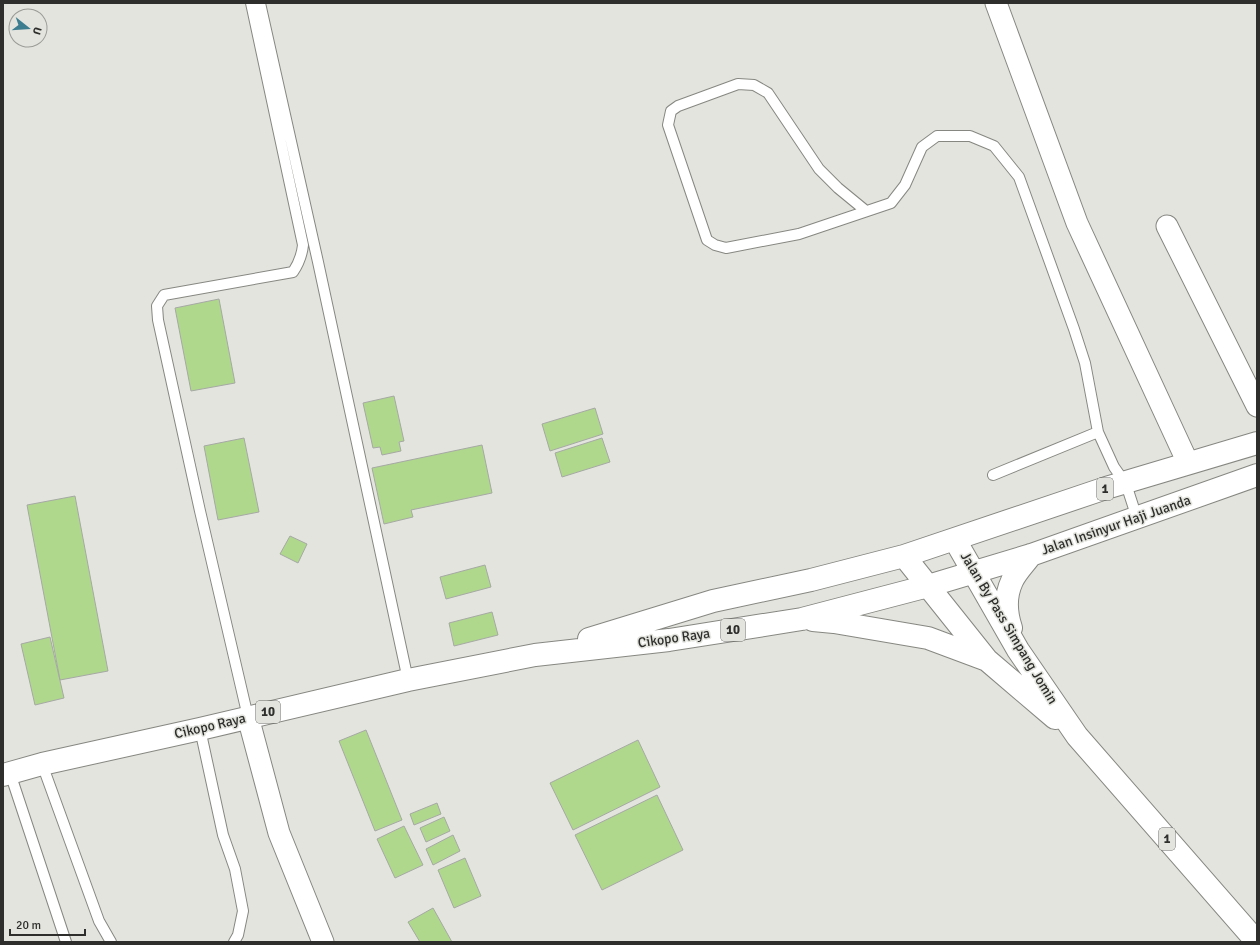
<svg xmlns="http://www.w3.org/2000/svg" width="1260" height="945" font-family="Signika,sans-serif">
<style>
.building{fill:#afd88d;stroke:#a6a9a4}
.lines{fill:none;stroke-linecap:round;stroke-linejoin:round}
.service-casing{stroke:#878782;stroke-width:12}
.minor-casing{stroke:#878782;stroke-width:23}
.trunk-casing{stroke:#878782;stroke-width:24}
.service{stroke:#fff;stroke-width:10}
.minor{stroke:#fff;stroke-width:21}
.trunk{stroke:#fff;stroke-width:22}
.labels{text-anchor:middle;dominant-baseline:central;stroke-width:3;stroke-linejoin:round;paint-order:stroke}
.shield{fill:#e3e4de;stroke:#646561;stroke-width:1}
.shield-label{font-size:13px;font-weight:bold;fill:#2e2e2c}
.street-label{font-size:14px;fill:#2e2e2c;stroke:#e3e4de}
</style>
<rect width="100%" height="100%" fill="#e3e4de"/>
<path class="building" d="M219,299L235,383L191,391L175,308Z
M394,396L404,441L399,442L401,451L382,455L380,447L373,448L363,403Z
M595,408L603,434L550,451L542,424Z
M244,438L259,512L218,520L204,446Z
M602,438L610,462L562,477L555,453Z
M482,445L492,493L411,510L413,517L384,524L372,468Z
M75,496L108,671L60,680L27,505Z
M290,536L307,544L298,563L280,554Z
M485,565L491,587L446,599L440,577Z
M492,612L498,635L454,646L449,623Z
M50,637L64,698L35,705L21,644Z
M366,730L402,820L375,831L339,741Z
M638,740L660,787L573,830L550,783Z
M657,795L683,850L602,890L575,835Z
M437,803L441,814L414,825L410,814Z
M444,817L450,831L426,842L420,828Z
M404,826L423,865L395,878L377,839Z
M453,835L460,851L433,865L426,849Z
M465,858L481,896L454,908L438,870Z
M433,908L452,942H420L408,922Z"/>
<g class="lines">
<defs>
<path id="service" d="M260,3L318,262L408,680
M866,211L838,188L819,169L768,93L754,85L738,84L678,106L671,111L668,125L707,240L715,245L726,248L799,234L891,203L905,185L922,147L937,136H970L994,146L1019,177L1074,329L1085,363L1098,432
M993,475L1098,432L1114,467L1126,484L1137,518
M248,717L200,511L158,320L157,306L164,295L293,272C299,263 302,255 303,245L251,3
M200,729L223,835L235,869L243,911L238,935L234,942
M42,764L99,921L111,942
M10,773L66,942"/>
<path id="minor" d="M996,3L1077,223L1188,463
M1167,226L1257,406
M248,717L279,833L323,942"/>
<path id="trunk" d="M955,540L1018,650L1077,736L1257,942
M904,556L987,660L1055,718
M813,620L834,622L928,638L987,660
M1011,628C1006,613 1005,596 1012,581C1016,572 1025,563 1031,555
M589,639L713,601L811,580L904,556L1106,488L1257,443
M3,775L42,764L200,729L408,680L535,655L669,640L802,619L928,586L1031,555L1257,475"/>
</defs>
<use href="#service" class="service-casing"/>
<use href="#minor" class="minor-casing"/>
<use href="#trunk" class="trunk-casing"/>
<use href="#service" class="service"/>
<use href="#minor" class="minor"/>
<use href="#trunk" class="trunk"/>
</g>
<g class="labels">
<g class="shield">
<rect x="1097" y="478" width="16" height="22" rx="3"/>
<rect x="721" y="619" width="24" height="22" rx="3"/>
<rect x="256" y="701" width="24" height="22" rx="3"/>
<rect x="1159" y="828" width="16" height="22" rx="3"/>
</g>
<g class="shield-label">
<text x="1105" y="489">1</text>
<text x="733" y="630">10</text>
<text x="268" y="712">10</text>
<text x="1167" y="839">1</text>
</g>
<g class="street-label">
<text transform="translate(1116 525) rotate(-19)">Jalan Insinyur Haji Juanda</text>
<text transform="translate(1009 628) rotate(59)">Jalan By Pass Simpang Jomin</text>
<text transform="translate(674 638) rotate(-8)">Cikopo Raya</text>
<text transform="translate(210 726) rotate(-13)">Cikopo Raya</text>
</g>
</g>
<rect width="1260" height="945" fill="none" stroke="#2e2e2c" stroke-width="8"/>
<g transform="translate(28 28) rotate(107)"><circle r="19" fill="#e3e4de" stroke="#9b9b97"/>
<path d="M0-3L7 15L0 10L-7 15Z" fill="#3d7d90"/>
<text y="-6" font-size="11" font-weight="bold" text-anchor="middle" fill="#2e2e2c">U</text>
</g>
<path d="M10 929v6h75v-6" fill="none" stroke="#2e2e2c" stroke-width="2"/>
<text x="16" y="929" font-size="12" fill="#2e2e2c" stroke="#e3e4de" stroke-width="3" paint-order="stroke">20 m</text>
</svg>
